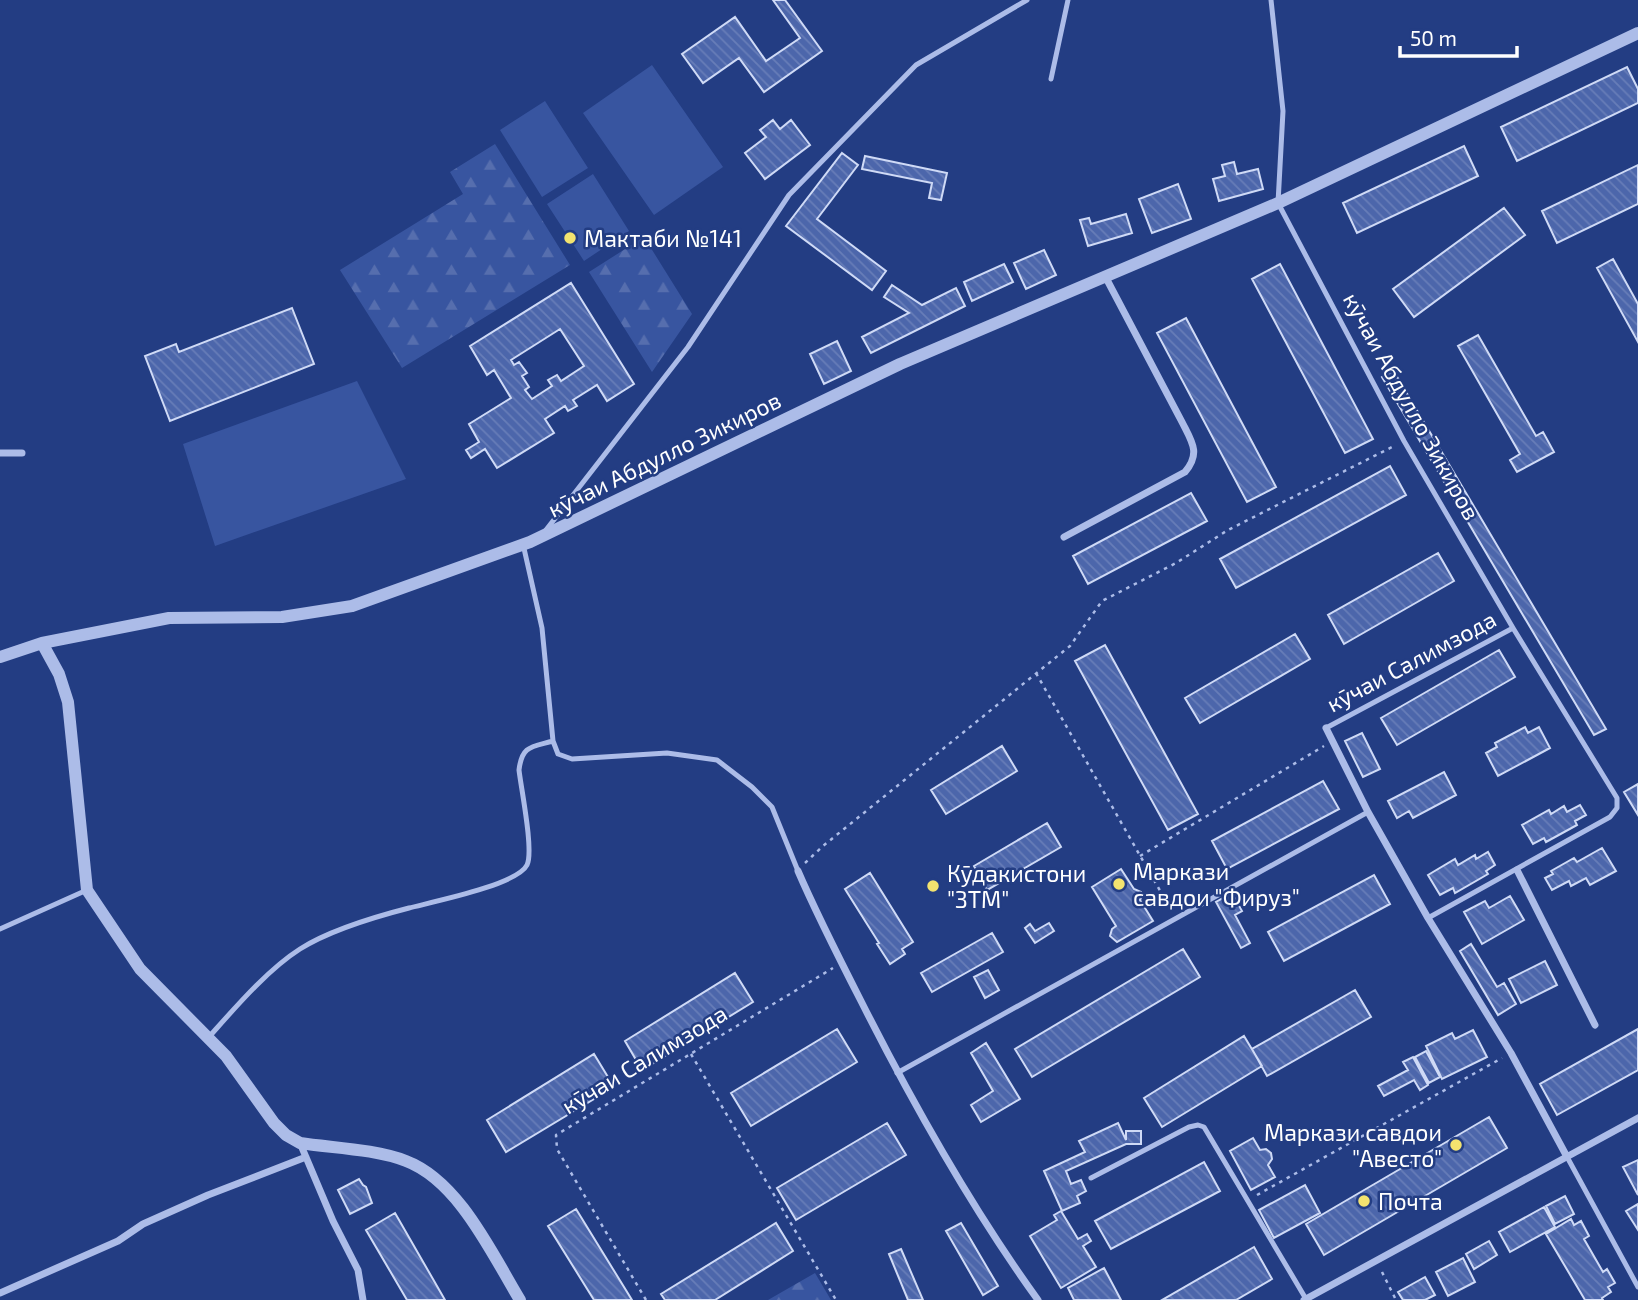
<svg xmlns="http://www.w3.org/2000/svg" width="1638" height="1300" font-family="'Exo 2',sans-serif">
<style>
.green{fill:#3855a0}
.forest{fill:url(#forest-firs)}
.building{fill:url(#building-back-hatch);stroke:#cfdaf6;stroke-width:2;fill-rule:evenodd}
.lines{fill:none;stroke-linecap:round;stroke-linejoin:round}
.path{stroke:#acbce8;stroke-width:2.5;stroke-dasharray:3.5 5;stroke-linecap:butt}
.service{stroke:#acbce8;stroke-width:5}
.minor{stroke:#acbce8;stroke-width:7}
.tertiary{stroke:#acbce8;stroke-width:12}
.poi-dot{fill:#f3e36f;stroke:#233d83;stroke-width:2.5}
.labels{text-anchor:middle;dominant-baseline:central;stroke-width:5;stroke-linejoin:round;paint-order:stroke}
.poi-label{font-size:23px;fill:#fff;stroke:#233d83;text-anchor:start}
.street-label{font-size:23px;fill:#fff;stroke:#233d83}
</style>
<defs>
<pattern id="forest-firs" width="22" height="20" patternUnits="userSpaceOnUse" patternTransform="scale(1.75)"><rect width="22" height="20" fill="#3855a0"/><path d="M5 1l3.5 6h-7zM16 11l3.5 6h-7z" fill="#566eae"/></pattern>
<pattern id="building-back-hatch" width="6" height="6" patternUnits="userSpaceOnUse" patternTransform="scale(1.75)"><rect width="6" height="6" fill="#4c66ab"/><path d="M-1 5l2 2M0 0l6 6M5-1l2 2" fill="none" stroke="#677db8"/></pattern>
</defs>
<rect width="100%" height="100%" fill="#233d83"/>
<path class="green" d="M652,65L723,167L654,215L583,113Z
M545,101L588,168L542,197L500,130Z
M593,174L629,231L584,261L547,204Z
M357,381L406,479L215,546L183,444Z"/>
<path class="forest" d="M495,144L570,265L402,368L340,270L463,194L450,172Z
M644,237L692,314L652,372L589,272Z
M815,1273L831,1300H768Z"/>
<path class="building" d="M773,0H785L822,51L764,92L739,58L703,83L682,54L735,17L766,61L800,38Z
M1627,67L1638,89V103L1517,161L1501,127Z
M773,120L780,129L791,120L810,145L765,179L745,153L766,137L760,130Z
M1464,146L1478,176L1357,233L1343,203Z
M842,153L858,165L817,219L886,271L872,290L786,226Z
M865,156L947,173L941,200L929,198L932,183L862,169Z
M1234,162L1237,174L1258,169L1263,189L1219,201L1213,179L1225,176L1222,165Z
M1638,165V204L1557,243L1542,211Z
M1178,184L1191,219L1152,233L1139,199Z
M1504,208L1525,235L1414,317L1393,289Z
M1126,214L1132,233L1088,246L1080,220L1089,218L1091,224Z
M1044,250L1056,275L1026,289L1014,263Z
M1613,259L1638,304V342L1597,268Z
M1004,264L1013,282L972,301L964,282Z
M1280,264L1373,439L1345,453L1252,279Z
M571,283L634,384L607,401L597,385L573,400L577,406L568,411L565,406L545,419L554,433L497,468L485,449L471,458L466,450L479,442L469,424L511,398L494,370L487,375L470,346ZM560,329L584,366L561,381L557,375L548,380L552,386L532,399L525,390L529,387L522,376L527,373L519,362L514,365L511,360Z
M892,285L922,305L956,288L965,306L871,353L862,337L909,313L884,297Z
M292,308L314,364L170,421L145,356L176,344L179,352Z
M1186,318L1276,487L1247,502L1157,333Z
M1478,335L1536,436L1543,432L1554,452L1517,472L1510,460L1520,454L1458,346Z
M837,341L851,371L824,384L810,354Z
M1393,370L1606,729L1594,735L1382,377Z
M1390,466L1406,495L1236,588L1220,559Z
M1191,493L1207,521L1088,584L1073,556Z
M1438,553L1454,581L1344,644L1328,615Z
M1295,634L1310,659L1200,723L1185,698Z
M1105,645L1198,814L1168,830L1075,661Z
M1499,650L1515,677L1397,745L1381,718Z
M1525,727L1528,733L1539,727L1550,748L1498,776L1486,753L1497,747L1495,743Z
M1362,733L1380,769L1363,777L1345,741Z
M1002,746L1017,771L946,814L931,790Z
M1444,772L1456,795L1413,818L1409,811L1397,818L1388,801Z
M1323,781L1339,809L1227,869L1212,841Z
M1638,784V815L1624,792Z
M1580,805L1586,815L1575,821L1577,825L1546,842L1544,838L1533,844L1522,825L1549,810L1551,814L1564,806L1567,812Z
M1047,823L1061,847L987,890L974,866Z
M1602,848L1616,871L1590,885L1586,878L1571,886L1569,881L1552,890L1545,878L1553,874L1551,871L1574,858L1577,862Z
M1488,852L1495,865L1486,871L1488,874L1455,893L1453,888L1440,895L1428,875L1455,859L1458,865L1475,855L1476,859Z
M1121,869L1134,889L1141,892L1142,896L1140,900L1153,921L1117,942L1110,936L1112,929L1116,926L1092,887Z
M870,873L913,942L902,949L905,954L890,964L877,944L879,943L845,889Z
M1374,875L1390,904L1284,961L1268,932Z
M1232,893L1242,911L1235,915L1250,943L1241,948L1216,902Z
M1510,896L1524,920L1482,944L1464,912L1485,901L1489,908Z
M1049,923L1054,931L1035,943L1025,928L1030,924L1035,931Z
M992,933L1003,952L932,992L921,973Z
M1471,944L1497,987L1504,983L1516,1004L1498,1015L1460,951Z
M1183,949L1200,977L1032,1077L1015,1049Z
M1545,961L1557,985L1521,1003L1509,979Z
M988,970L999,990L985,998L974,977Z
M735,973L753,1002L642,1070L625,1041Z
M1355,990L1371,1017L1267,1076L1252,1049Z
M837,1029L857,1062L751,1126L731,1093Z
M1638,1029V1070L1557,1115L1540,1084Z
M1473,1030L1487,1057L1442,1079L1426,1046L1452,1033L1455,1039Z
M1244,1036L1262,1066L1162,1127L1144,1098Z
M986,1043L1020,1099L981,1122L971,1105L993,1091L971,1053Z
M1426,1051L1440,1077L1429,1083L1415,1057Z
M594,1054L614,1087L506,1152L487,1120Z
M1413,1057L1428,1085L1420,1090L1414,1080L1384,1096L1378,1086L1408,1070L1403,1062Z
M1489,1117L1507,1148L1324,1255L1306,1224Z
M887,1123L906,1155L796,1220L777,1188Z
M1118,1123L1126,1140V1131H1141V1144H1126L1066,1171L1071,1184L1081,1180L1086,1191L1077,1196L1080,1203L1062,1211L1044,1171L1085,1152L1079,1141Z
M1253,1138L1260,1150L1266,1149L1271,1153L1272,1159L1268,1165L1275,1177L1251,1190L1230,1151Z
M1638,1160V1195L1623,1167Z
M1204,1162L1220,1191L1111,1249L1095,1221Z
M359,1179L363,1185L366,1187L372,1203L350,1214L338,1190Z
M1305,1185L1320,1213L1274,1238L1259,1210Z
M1565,1196L1574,1214L1555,1224L1546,1206Z
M1638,1204V1230L1626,1211Z
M1544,1207L1555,1227L1510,1252L1499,1232Z
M576,1209L632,1300H594L548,1226Z
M1061,1211L1078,1239L1087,1234L1091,1241L1083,1246L1096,1267L1061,1288L1030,1236L1057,1220L1054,1215Z
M395,1213L445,1300H407L366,1230Z
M1571,1219L1574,1225L1581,1221L1589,1236L1584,1239L1603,1272L1607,1269L1615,1283L1608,1287L1611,1292L1602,1298L1603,1300H1585L1546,1234Z
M776,1223L793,1251L715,1300H665L661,1294Z
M961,1223L998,1286L983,1295L946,1231Z
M1489,1241L1497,1255L1474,1269L1466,1254Z
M1254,1247L1272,1279L1236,1300H1162Z
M901,1249L923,1300H908L889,1254Z
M1463,1258L1475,1282L1448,1296L1436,1272Z
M1104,1268L1121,1300H1074L1068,1288Z
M1425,1277L1435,1295L1425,1300H1403L1398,1292Z"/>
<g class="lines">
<path class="path" d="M1036,673L1171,910
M1140,856L1324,746
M805,863L823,846L1070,646L1102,601L1176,563L1228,530L1394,446
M691,1054L836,1300
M1257,1195L1502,1058
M1382,1272L1396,1300
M646,1300L557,1149L556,1135L833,968"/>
<path class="service" d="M1271,0L1283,111L1278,203L1404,441L1513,628
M1051,79L1068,0
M546,530L688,347L789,195L916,65L1027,0
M523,544L542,628L553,741L558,754L572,759L667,753L717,760L752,787L772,807L798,871
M1326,728L1513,628L1617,798V808L1610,817L1428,918
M0,929L87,890
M208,1038C234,1009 267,970 300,949C330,930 374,917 409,908C432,902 517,885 527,865C534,851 521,788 519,770C522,745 532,747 553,741
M897,1073L1368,812
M1566,1155L1638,1287
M1091,1178L1189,1127L1198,1125L1204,1127L1306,1299"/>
<path class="minor" d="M0,453H22
M1064,537L1185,472C1201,453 1192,442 1182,422L1105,276
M1326,728L1368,812L1428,918L1511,1053L1566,1155
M1517,870L1595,1025
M798,871C817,915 839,958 861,1001C913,1104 970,1206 1038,1300
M300,1143L333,1221L358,1270L363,1300
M0,1293L118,1241L143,1224L208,1195L306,1157
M1304,1300L1638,1118"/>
<path class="tertiary" d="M42,643L59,674L68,702L87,890L140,969L226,1056L274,1123L286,1135L300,1143C333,1148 375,1149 406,1161C459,1181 492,1254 520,1300
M0,657L42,643L169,618L282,617L352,606L530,542L900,364L1278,203L1638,33"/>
</g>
<g class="poi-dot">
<circle cx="570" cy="238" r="7"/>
<circle cx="1119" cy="884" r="7"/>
<circle cx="933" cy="886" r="7"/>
<circle cx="1456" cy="1145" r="7"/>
<circle cx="1364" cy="1201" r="7"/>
</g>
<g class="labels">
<g class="poi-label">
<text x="584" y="238">Мактаби №141</text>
<text x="1133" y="871">Маркази<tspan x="1133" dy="26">савдои "Фируз"</tspan></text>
<text x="947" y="873">Кӯдакистони<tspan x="947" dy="26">"ЗТМ"</tspan></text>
<text x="1442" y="1132" text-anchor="end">Маркази савдои<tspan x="1442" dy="26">"Авесто"</tspan></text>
<text x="1378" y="1201">Почта</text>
</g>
<g class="street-label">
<text transform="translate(1412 406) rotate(61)">кӯчаи Абдулло Зикиров</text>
<text transform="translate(664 454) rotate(-26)">кӯчаи Абдулло Зикиров</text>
<text transform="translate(1411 661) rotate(-28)">кӯчаи Салимзода</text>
<text transform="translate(644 1059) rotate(-31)">кӯчаи Салимзода</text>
</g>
</g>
<path d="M1400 46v10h117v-10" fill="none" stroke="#ffffff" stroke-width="3.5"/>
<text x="1410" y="46" font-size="21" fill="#ffffff" stroke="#233d83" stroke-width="5" paint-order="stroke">50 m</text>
</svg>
